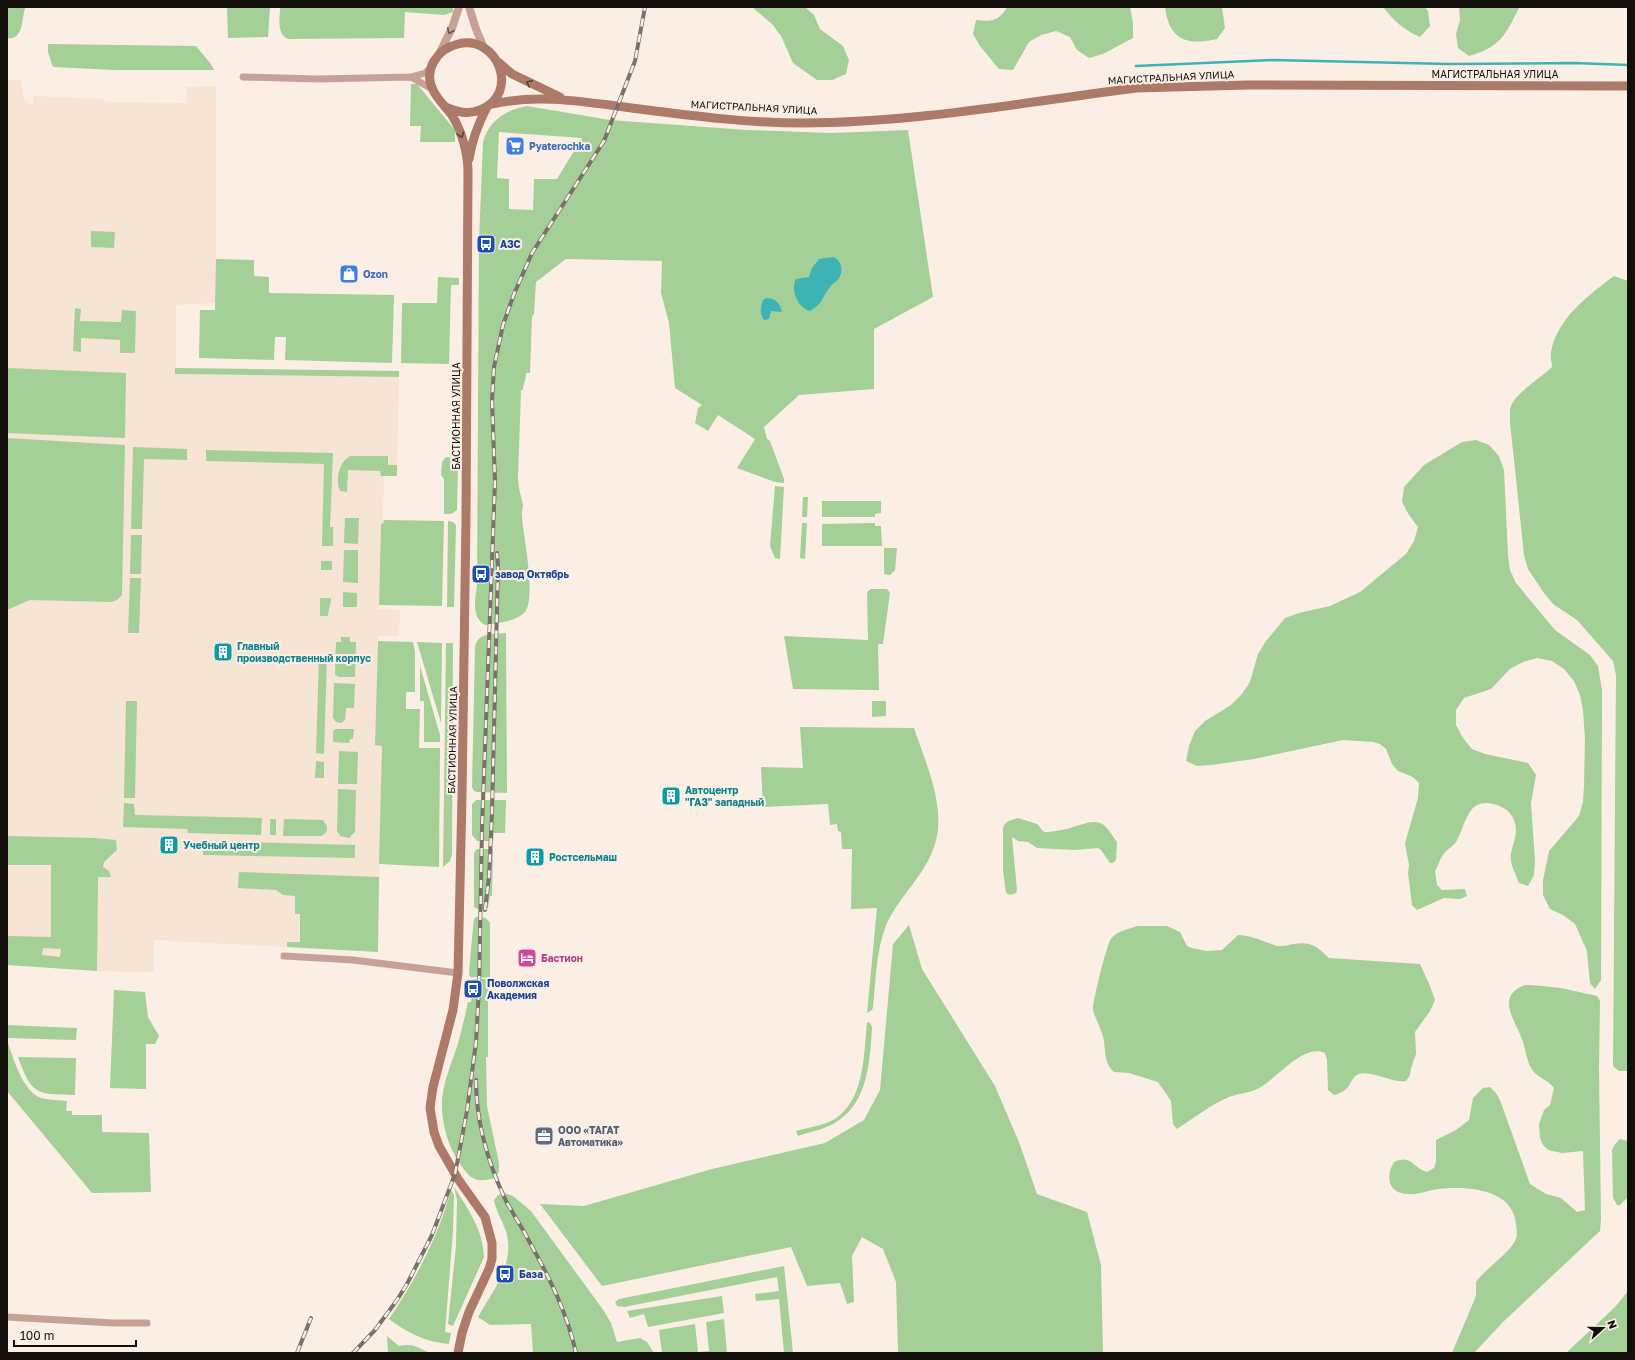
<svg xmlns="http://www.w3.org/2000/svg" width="1635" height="1360" font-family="'Golos Text',sans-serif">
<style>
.built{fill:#f6e4d4}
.green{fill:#a4cf97;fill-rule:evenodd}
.water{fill:#3eb3b3}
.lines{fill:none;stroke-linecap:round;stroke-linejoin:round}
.stream{stroke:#3eb3b3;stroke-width:2.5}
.minor{stroke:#c5a295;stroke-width:7}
.tertiary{stroke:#c5a295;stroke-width:8}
.secondary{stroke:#ad7a69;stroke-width:9}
.rail-casing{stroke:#79716b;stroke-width:4}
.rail{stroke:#fbefe5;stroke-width:2.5;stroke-dasharray:8;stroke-linecap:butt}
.oneway{stroke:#6c5850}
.oneway2{stroke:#583f35}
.labels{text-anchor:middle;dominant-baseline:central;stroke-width:4;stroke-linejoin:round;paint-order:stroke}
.street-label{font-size:10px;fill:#120e0a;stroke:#fbefe5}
.shop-label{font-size:10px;font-weight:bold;fill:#366cbe;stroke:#fbefe5;text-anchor:start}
.transit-label{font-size:10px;font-weight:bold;fill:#164399;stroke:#fbefe5;text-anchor:start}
.culture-label{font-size:10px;font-weight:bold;fill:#0d838f;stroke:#fbefe5;text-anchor:start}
.hotel-label{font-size:10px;font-weight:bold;fill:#b23c85;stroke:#fbefe5;text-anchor:start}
.service-label{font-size:10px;font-weight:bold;fill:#4e5e75;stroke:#fbefe5;text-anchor:start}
</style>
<rect width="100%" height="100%" fill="#fbefe5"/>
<path class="built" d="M7,80H21L25,103L33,104V96L102,99L108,102L186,103L187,87L216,86V303L176,305V374L399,377L397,476H384L383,524L381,525L379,609L400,610L399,636H378L375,745H382L378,952L154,940V972L97,971L7,965Z"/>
<path class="green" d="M227,7H270L268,37L228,38Z
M280,7H453V12L444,15L405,12L404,38L289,39C276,35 280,18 280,7Z
M752,7H805L814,15L820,29L843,46L849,60L846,74L832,80H817L793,63L781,36L772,24Z
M1007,7H1130L1133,23V38L1103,54L1089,58L1077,50L1070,37L1056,31L1041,35L1029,42L1013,70L999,69L980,46L973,34L976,20C991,22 999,21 1007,7Z
M1165,7H1222L1225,28L1217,39C1187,46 1169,40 1165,7Z
M1383,7H1424L1428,11L1430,26L1420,37C1404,30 1394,21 1383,7Z
M1459,7H1519V8C1505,36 1500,47 1469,56L1458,48L1456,34L1460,20Z
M7,8H25C22,19 23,41 7,38Z
M48,44L196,46L211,64L214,70H115L53,67L48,52Z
M411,84H417L455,130V142H420L421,126H410Z
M527,106L610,120L747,130L831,133L908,130L933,297L874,329V389L799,395L764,427L767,439L770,441L784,479V483L775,482L737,468L755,439L718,415L708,431L695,423L698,408L702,405L675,388L669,323L661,293L662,261L566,259L536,282L534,314L532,317L530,373H526C526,380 523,384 523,390H521L518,478C518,487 521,496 523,505C523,509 521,513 522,517C523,535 538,603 523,614C513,622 498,623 485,625C470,617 476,596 477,583L479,241L483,142C489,121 505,110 527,106ZM499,132L582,138L557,179H534L533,210L509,209V179L497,178Z
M91,231L115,232L114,248L91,247Z
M216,259L254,260V276L269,277V293L394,295L392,363L285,360L286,337H275L274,360L199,358L200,310H215Z
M1614,276L1628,281V1071H1619L1613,1066L1616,675L1613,661L1577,620L1553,604L1544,593L1528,569L1524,555L1510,422C1510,418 1510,413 1510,409C1513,394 1541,378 1552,367C1552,362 1550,357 1551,352C1557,318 1589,295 1614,276Z
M438,277L459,278V285H451L449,364L401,363L402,303H437Z
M75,308L81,309L80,321L121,322L122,310L136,311L135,353H120V340L81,338V352L73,351Z
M7,368L126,373L125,438L7,433Z
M175,368L399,371V377L175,374Z
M7,438L125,445L122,595L117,600L111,602L30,600L7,610Z
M1476,440L1489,445L1499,456L1504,470L1508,555L1510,570L1516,583L1555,630L1590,655L1598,666L1602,690L1601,980L1595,989L1590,983L1587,951L1575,924L1563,915L1550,909L1543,895V880L1549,851L1579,816L1583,802L1584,785L1585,739L1583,710L1580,695L1574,681L1564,669L1552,661L1537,658L1523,662L1510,669L1491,689L1464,698L1456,710V725L1463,738L1472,749L1485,754L1528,763L1536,775L1531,803L1535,861L1534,875L1528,886L1519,883C1516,874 1509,863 1511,853C1513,843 1518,834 1515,823C1512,813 1506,808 1497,805C1467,795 1467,823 1456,842C1452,847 1446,850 1443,855C1439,860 1439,865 1435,871L1437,885L1442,890L1465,889L1467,896L1460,899L1444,898L1417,910L1412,905L1408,873L1409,865L1405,843L1418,798L1419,783L1413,777L1398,771L1392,764L1386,749L1380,744L1373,742L1343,740L1254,759L1211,765L1197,766L1186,761L1189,746L1195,731L1205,721L1231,705L1242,694L1250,682L1258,654L1266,641L1285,618L1299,613L1330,606L1360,592L1406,554L1414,541L1418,527L1409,515L1402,502L1404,487L1424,465L1462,442Z
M133,447L187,449V460L144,459L142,529H131Z
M206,450L333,453L330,527H333V546H322L324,464L206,461Z
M350,456H388V465H397V476H381L380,471L348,470L347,492L340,491C335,480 339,462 350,456Z
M446,457L454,458L458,463L457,510L451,514H444V479L441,475L442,462Z
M775,486L784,487L780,559L775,558L770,546Z
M803,497H808L807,517H802Z
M822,501H881V513L875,514V517H822Z
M345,518H359L358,544L344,543Z
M384,520L444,521L442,606L379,605L381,524H383Z
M448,521L453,522L456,525L454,607H447Z
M802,523H807L805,559L800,558Z
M875,523V526H881L882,546H822V524Z
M131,535H142L141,574H130Z
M884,548H897L895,570L890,575L884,574Z
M344,550H358V583L343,582Z
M321,561H332V570H321Z
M130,578H141L139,633H128Z
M871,589H887L890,593L883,644H878L879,690L793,689L784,636L868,640L867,594L868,591Z
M343,592L357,593V607H343Z
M320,598H331C331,605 328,610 328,616H320Z
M506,633L507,793L477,792L474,791L472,787L475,647C478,632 493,634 506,633Z
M341,637H350V642H356L355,677H339L335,675L336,642H341Z
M378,641L413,642L415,652V692H406V709H420L419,748H440L439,867L379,864L382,746L375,745Z
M417,642L442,643L441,723Z
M446,643H453L452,854L450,861L443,867Z
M319,657H327L324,754L316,753Z
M420,666L440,735V742H424V701H420Z
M334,683L355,684L354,708H346L345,720L341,723L336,722L333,718Z
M126,701H137L135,798H124Z
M872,701H886V716L872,717Z
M800,727L914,728C924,758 941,796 938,828C935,867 903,890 887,923C876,949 876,979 873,1007L872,1010L867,1013L877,908L851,909L852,849H842L841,832L838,831L837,824L830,825L828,804L763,807L761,767L803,768Z
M335,729H354L353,739H350L349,743L333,742V732Z
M339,751L358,752L357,784H338Z
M316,761L324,762V778H315Z
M338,789L356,790L355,832L349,838L340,836L337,831Z
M476,800H506L505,833H494L493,841H477L472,835V804Z
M124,803L134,804L135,815L262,818L261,835L188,833L187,829L123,827Z
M1018,818L1037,824L1044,832H1048C1056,831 1065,830 1073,827C1083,825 1096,817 1106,827C1109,830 1114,838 1117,842L1116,860L1113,863H1110L1101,850L1098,848L1075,850L1037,848L1028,842L1018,841L1012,837L1017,890L1016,893L1010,895L1006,893L1003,870V828C1005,821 1011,820 1018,818Z
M270,819H276V835H270Z
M284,819L323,820L327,826V831L322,836H283Z
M7,836L95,838L116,840L117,850L104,862L103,867L109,871L111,877H98L97,971L7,965V936L51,937V865H7ZM43,948L61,949L60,957L42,955Z
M203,841L355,845V858L203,855Z
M477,849H493L492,896H490L488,907C485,911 478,910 474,907V854L475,851Z
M239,872L379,877L378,952L287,947V942H300V914H295V896L283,895L276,890L238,888Z
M476,917L486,918L490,923V978L471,977L469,975C470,956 472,938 474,919Z
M909,925L922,969L995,1086L1019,1142L1037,1194L1087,1212L1101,1265L1103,1353H898L896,1282L883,1249L862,1237L852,1256L854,1302L847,1304L840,1283L807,1286L791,1247L602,1286L540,1204L584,1206L712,1169L825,1143L864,1120L880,1090L893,944Z
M1138,926H1167L1180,932L1187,946L1192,948L1207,951L1222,950L1238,935C1252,935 1264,942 1277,946C1282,947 1288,945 1293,944C1311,941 1317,946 1329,958L1420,964L1430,986L1435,1000L1430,1011L1415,1032L1416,1054L1411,1068L1410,1075L1406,1081C1392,1083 1371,1070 1359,1074C1349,1077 1353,1091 1334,1095L1328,1090L1327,1060L1325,1053C1304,1043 1278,1077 1261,1087C1252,1093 1239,1093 1229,1097C1210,1105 1194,1118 1177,1129L1173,1124L1171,1101L1158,1082L1129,1073L1114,1072C1103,1062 1106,1049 1103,1036C1100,1027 1095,1018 1093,1010C1092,1005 1107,943 1111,939C1116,931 1129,929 1138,926Z
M473,979H488V1057H486L487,1106L499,1163V1172L495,1178C476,1183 471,1180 460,1164C449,1148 442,1126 442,1106C441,1088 451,1064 457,1047C461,1032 465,1017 468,1002H471Z
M1525,985H1532L1561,988L1597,996L1600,1001L1599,1070L1601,1220L1600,1231L1503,1322L1474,1353H1452L1476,1296V1282C1486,1268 1510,1253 1516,1239C1518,1233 1516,1222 1514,1215C1505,1188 1463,1186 1439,1189C1428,1190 1419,1195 1409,1194C1388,1194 1385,1177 1394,1162C1412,1154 1412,1168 1427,1172L1434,1168L1436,1161V1140L1456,1130L1469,1120L1473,1098L1483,1088L1490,1087L1496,1093L1500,1100L1530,1184L1546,1194L1561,1198L1577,1212L1585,1210L1583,1151L1562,1153L1548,1150L1543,1145L1540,1138L1539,1124L1544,1110L1550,1105L1554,1088C1548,1080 1539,1078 1533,1071C1526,1061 1526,1050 1522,1039C1515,1020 1495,996 1525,985Z
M114,990L145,992L148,1017L159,1036L155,1044H146V1089L110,1088Z
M867,1022L870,1023L872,1027C870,1062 868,1105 833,1124C822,1130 809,1132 798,1136L796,1131C810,1127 829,1125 840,1115C865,1094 864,1051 867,1022Z
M7,1025L77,1028L76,1040L7,1038Z
M7,1040C13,1057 22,1091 41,1098C49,1100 59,1100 67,1101L66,1111H72V1115H102V1132L149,1133L151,1192L92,1193L7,1091Z
M18,1057L76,1058L75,1095C37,1094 32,1096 18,1057Z
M1620,1139L1628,1141V1197L1620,1205H1617L1613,1198L1612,1150L1615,1144Z
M454,1187C469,1210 483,1230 484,1257L453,1326L448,1324L456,1246L457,1200Z
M451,1190L454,1195L453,1231L445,1332L451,1333L449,1344C426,1342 407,1333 389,1319C416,1279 438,1237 451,1190Z
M504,1193L513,1196L531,1211L604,1311L611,1323L617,1342L640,1338L647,1342L654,1353H533L531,1324L490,1325L478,1317C492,1292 514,1266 507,1235C504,1223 496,1212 494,1200L498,1195Z
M784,1266L793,1353H784L779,1299L756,1301L755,1294L779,1291L777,1277L624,1307L617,1306L615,1302L619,1299Z
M1628,1291V1353H1566L1615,1307Z
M722,1296L724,1313L648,1327L644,1314L630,1318L627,1311Z
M724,1319L727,1353H662L659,1330L695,1324L698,1352L709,1351L706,1322Z
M387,1336L399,1346C411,1343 418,1347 429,1353H388Z"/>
<path class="water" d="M833,257C841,259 844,271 839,278C837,282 832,283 830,287C821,298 824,303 810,311C798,308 790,290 796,279L809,277L812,268L819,259Z
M766,298C776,298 780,303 782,312L771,311L769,319L764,320C759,313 761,308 763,300Z"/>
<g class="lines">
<path class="stream" d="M1136,66L1273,60L1449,64L1574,63L1628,65"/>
<path class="minor" d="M243,77L318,79L411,77L425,73L430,69
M411,77L432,89
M284,956L353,960L458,973
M7,1317L113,1323H147"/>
<path class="tertiary" d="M469,7L476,29L484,48
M439,54L452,28L459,7"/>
<path class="secondary" d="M498,62L512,74L560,97
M492,104C542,93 590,103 640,109C694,116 748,123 802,123C914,123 1025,102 1136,88L1248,85L1628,86
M445,107C457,112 468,115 480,110C521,94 498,34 458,44C437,49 423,70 433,90C438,101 447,107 453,117C462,132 468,154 468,172L466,518L462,796L458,973L453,1010L433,1087L430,1108L434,1132L439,1146L458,1179L485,1217L492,1243V1259L489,1269L469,1312L462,1333L458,1353
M469,159C472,140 478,124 487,107"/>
<defs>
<path id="rail" d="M485,910L489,877L492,812L498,566L497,553
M476,1080C476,1122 488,1163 506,1201C513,1214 522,1227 529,1241C549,1277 567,1312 576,1353
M297,1353L311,1318
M353,1353L375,1330L397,1300L407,1284L432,1235L455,1174L467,1111L476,1042L479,988L482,828L495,481L492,400L494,367L503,325L514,294L532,253L604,141L635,61L645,7"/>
</defs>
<use href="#rail" class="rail-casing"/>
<use href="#rail" class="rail"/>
</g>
<defs><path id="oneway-chevron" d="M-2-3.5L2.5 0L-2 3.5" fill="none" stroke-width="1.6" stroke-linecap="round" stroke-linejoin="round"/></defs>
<use class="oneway" href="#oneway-chevron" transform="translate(450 31) rotate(115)"/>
<g class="oneway2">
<use href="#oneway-chevron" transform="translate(529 83) rotate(-155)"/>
<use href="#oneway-chevron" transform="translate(461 135) rotate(72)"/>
</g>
<defs>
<symbol id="supermarket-square" viewBox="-11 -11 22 22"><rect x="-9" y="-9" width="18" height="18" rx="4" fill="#3f7fe0" stroke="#fbefe5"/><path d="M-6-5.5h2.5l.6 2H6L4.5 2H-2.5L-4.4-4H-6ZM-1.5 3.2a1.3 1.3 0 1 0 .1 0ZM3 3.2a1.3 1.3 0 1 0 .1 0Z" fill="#fff"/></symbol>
<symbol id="bus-square" viewBox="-11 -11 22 22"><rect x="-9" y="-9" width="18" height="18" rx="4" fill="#1a4fb4" stroke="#fbefe5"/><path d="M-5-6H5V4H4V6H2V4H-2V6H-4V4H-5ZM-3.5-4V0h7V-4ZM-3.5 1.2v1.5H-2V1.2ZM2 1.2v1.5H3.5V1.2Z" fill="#fff"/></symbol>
<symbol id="shop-square" viewBox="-11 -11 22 22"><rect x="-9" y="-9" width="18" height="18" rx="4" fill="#3f7fe0" stroke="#fbefe5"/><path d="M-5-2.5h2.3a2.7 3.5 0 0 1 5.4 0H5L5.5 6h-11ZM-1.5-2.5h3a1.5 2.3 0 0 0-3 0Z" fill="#fff"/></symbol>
<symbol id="building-square" viewBox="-11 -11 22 22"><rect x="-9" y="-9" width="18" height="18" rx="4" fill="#0f9aa8" stroke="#fbefe5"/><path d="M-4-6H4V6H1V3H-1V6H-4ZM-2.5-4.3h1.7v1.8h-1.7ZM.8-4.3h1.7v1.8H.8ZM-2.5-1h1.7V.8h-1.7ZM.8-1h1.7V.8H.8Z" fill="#fff"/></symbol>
<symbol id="hotel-square" viewBox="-11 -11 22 22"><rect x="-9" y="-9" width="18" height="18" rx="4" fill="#d1479c" stroke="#fbefe5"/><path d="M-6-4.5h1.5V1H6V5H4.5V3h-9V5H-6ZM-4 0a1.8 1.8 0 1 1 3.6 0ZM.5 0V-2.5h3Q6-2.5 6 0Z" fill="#fff"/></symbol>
<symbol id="office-square" viewBox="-11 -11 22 22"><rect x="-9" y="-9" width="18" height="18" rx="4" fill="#5c6f8a" stroke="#fbefe5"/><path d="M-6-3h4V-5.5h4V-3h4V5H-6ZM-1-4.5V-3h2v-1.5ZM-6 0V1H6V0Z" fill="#fff"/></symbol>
</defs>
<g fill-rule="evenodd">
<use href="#supermarket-square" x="504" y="135" width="22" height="22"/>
<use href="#bus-square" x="475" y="233" width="22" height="22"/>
<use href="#shop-square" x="338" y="263" width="22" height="22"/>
<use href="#bus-square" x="470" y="563" width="22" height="22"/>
<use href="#building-square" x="212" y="641" width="22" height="22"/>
<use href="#building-square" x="660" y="785" width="22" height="22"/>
<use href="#building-square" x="158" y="834" width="22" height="22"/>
<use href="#building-square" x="524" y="846" width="22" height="22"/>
<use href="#hotel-square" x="516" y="947" width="22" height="22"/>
<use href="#bus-square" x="462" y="978" width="22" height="22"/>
<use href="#office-square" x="533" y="1125" width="22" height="22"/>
<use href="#bus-square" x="494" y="1263" width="22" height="22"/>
</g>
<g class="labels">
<g class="street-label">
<text x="1495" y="74">МАГИСТРАЛЬНАЯ УЛИЦА</text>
<text transform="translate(1171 77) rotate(-3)">МАГИСТРАЛЬНАЯ УЛИЦА</text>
<text transform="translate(754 107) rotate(3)">МАГИСТРАЛЬНАЯ УЛИЦА</text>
<text transform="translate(456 416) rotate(-90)">БАСТИОННАЯ УЛИЦА</text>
<text transform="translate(452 740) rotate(-89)">БАСТИОННАЯ УЛИЦА</text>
</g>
<g class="shop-label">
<text x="529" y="146">Pyaterochka</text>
<text x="363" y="274">Ozon</text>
</g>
<g class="transit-label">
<text x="500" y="244">АЗС</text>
<text x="495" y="574">завод Октябрь</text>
<text x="487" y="983">Поволжская<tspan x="487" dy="12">Академия</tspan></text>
<text x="519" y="1274">База</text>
</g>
<g class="culture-label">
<text x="237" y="646">Главный<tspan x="237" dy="12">производственный корпус</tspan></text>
<text x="685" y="790">Автоцентр<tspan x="685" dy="12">"ГАЗ" западный</tspan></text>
<text x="183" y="845">Учебный центр</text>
<text x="549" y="857">Ростсельмаш</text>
</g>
<g class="hotel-label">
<text x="541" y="958">Бастион</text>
</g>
<g class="service-label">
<text x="558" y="1130">ООО «ТАГАТ<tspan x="558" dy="12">Автоматика»</tspan></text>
</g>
</g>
<rect width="1635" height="1360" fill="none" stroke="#120e0a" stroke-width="16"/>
<g transform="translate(1603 1328) rotate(69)" stroke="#fbefe5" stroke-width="3" paint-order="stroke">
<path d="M0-3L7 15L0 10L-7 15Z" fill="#120e0a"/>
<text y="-6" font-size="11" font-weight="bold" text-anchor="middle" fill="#120e0a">N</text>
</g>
<path d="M14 1340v6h122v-6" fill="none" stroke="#120e0a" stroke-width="2"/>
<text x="20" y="1340" font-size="12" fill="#120e0a" stroke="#fbefe5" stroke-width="3" paint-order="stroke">100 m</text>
</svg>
